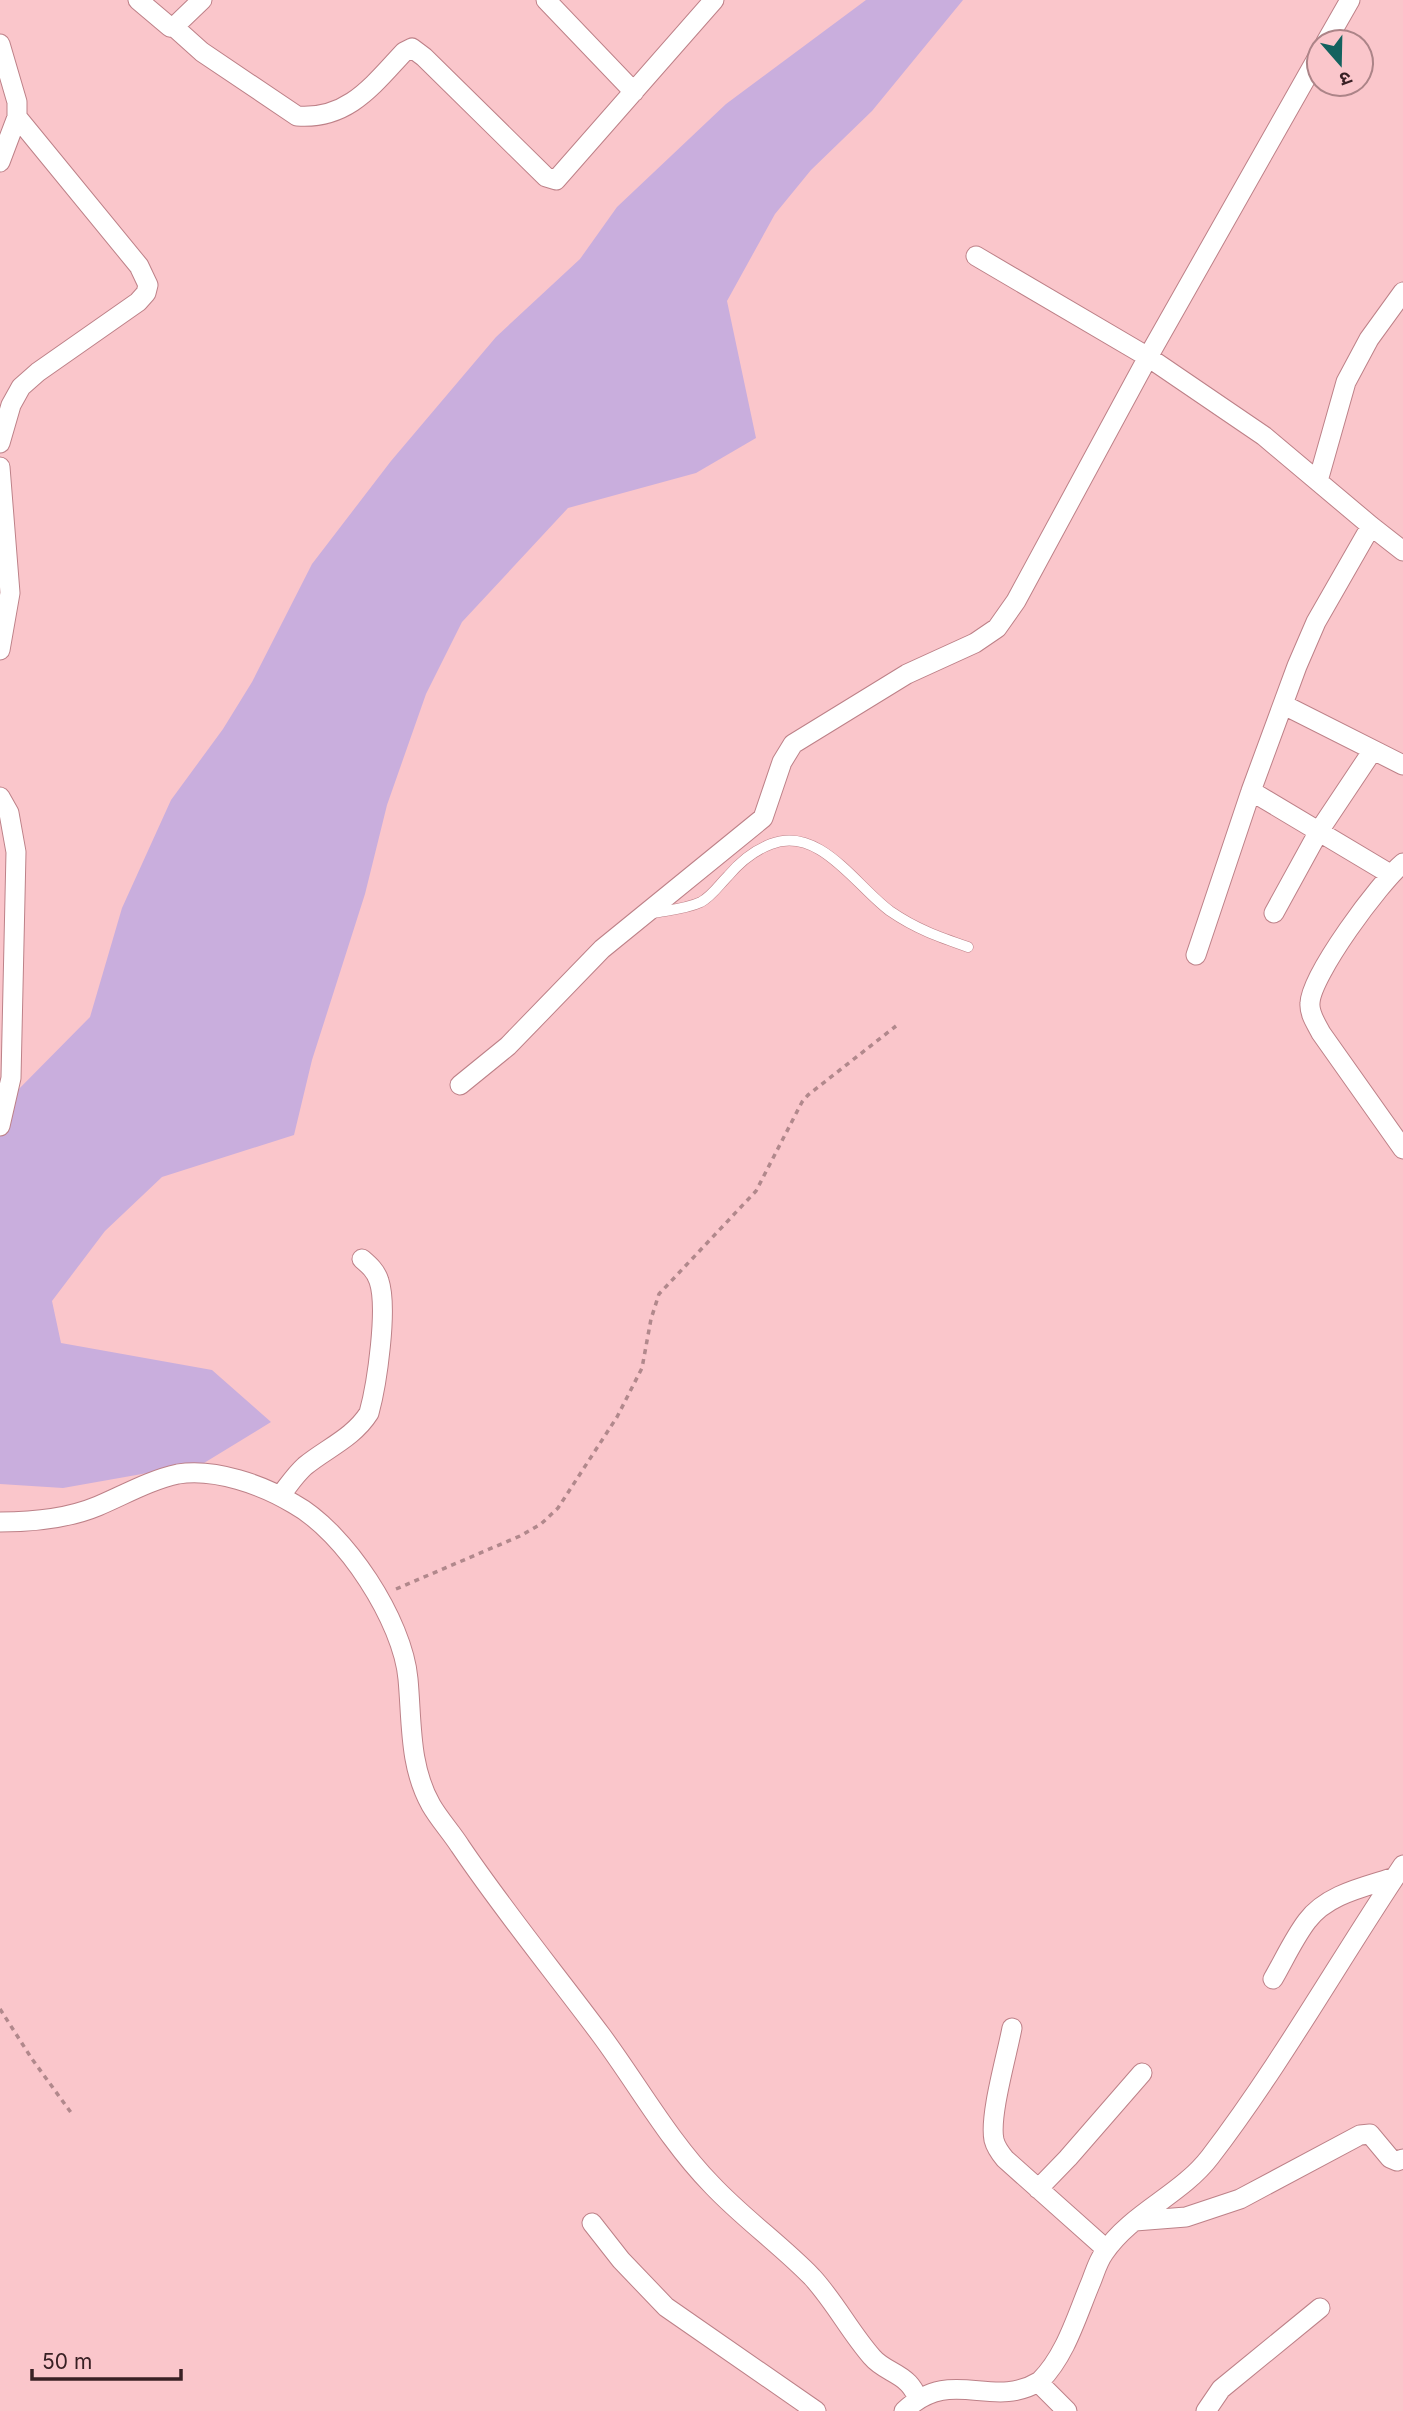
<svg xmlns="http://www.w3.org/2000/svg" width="1403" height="2411" font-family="Inter,'Noto Sans Devanagari',sans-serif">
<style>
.green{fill:#c9aedd}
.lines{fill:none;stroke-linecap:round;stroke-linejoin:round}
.lane-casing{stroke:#bd8188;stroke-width:11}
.street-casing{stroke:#bd8188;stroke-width:21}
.path{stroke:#b1888c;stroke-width:3.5;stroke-dasharray:5 5;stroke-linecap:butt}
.lane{stroke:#fff;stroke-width:10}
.street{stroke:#fff;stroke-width:19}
</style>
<rect width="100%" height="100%" fill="#fac6cb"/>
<path class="green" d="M866,0H963L872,111L811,170L775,214L727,301L756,438L696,473L568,508L462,622L426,694L387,805L365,894L312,1060L294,1135L162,1177L105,1231L52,1301L61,1343L212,1370L271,1422L204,1463L63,1488L0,1484V1105L8,1100L90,1017L122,908L171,800L223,729L252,682L312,564L391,461L496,337L580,259L617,207L726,104Z"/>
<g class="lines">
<defs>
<path id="lane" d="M653,913C669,910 686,909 701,902C712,896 719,885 728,876C739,863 755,850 771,844C819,825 856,886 890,911C916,929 939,937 968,947"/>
<path id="street" d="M138,0L170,27L178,23L202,0
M546,0L634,92
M173,26L202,52L297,116C348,120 373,85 404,52L412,48L424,57L546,177L556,180L714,0
M1326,42L1350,0
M0,44L17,102V117L0,162
M976,256L1148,357L1264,436L1371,526L1403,551
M0,443L11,405L21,387L38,372L138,302L146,293L148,285L139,266L17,117
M0,467L10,593L0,650
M1318,481L1346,382L1369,339L1403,292
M1284,705L1403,765
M1251,791L1390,874
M0,797L9,813L16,852L11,1078L0,1126
M1403,863C1380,882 1311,975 1310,1003C1309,1014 1316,1023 1321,1033L1403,1149
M1274,913L1319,831L1373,750
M1196,955L1251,791L1297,666L1316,622L1371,526
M460,1085L508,1046L602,949L763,818L782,762L793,744L907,674L975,643L997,628L1016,601L1148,357L1319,55
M280,1496C288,1486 295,1475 305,1466C327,1448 353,1438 369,1413C377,1384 388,1308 379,1281C376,1271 369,1265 362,1259
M0,1522C34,1522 67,1519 98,1506C124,1495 150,1480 178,1474C215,1468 263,1485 294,1504C345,1532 403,1621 408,1679C412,1722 409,1766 431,1805C439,1819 451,1832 460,1846C504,1911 554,1972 601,2035C638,2085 669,2141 712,2185C743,2218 781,2245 812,2277C835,2302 850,2332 872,2357C882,2369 897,2372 907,2382C912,2386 915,2393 919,2399
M1273,1979C1284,1960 1294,1938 1307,1921C1327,1894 1365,1887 1395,1877
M1012,2028C1007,2055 989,2116 994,2140C996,2148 1000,2153 1005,2159L1106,2249
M1038,2189L1068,2158L1142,2073
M1135,2221L1186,2217L1240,2199L1360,2135L1370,2134L1390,2158L1397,2161L1403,2159
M592,2223L621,2260L666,2307L816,2411
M1039,2383L1067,2411
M904,2411C952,2365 991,2411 1040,2381C1066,2355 1077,2315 1091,2282C1095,2272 1098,2261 1104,2253C1131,2213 1181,2195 1210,2157C1281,2064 1338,1962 1403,1865
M1206,2411L1221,2389L1320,2308"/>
</defs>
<use href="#lane" class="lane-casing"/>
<use href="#street" class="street-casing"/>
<path class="path" d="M396,1589L520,1536L541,1524L558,1508L617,1417L642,1368L651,1319L659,1294L756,1191L802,1102L808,1095L896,1026
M0,2009L32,2059L72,2114"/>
<use href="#lane" class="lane"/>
<use href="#street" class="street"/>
</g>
<g transform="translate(1340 63) rotate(160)"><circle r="33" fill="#fac6cb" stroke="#ac8488" stroke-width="2"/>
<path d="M0-5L12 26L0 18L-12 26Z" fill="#13625f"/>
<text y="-10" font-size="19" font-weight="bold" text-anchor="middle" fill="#382024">उ</text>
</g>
<path d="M32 2369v10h149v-10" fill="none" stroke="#382024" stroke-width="3.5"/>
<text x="42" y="2369" font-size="21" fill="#382024" stroke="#fac6cb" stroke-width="5" paint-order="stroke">50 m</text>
</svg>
